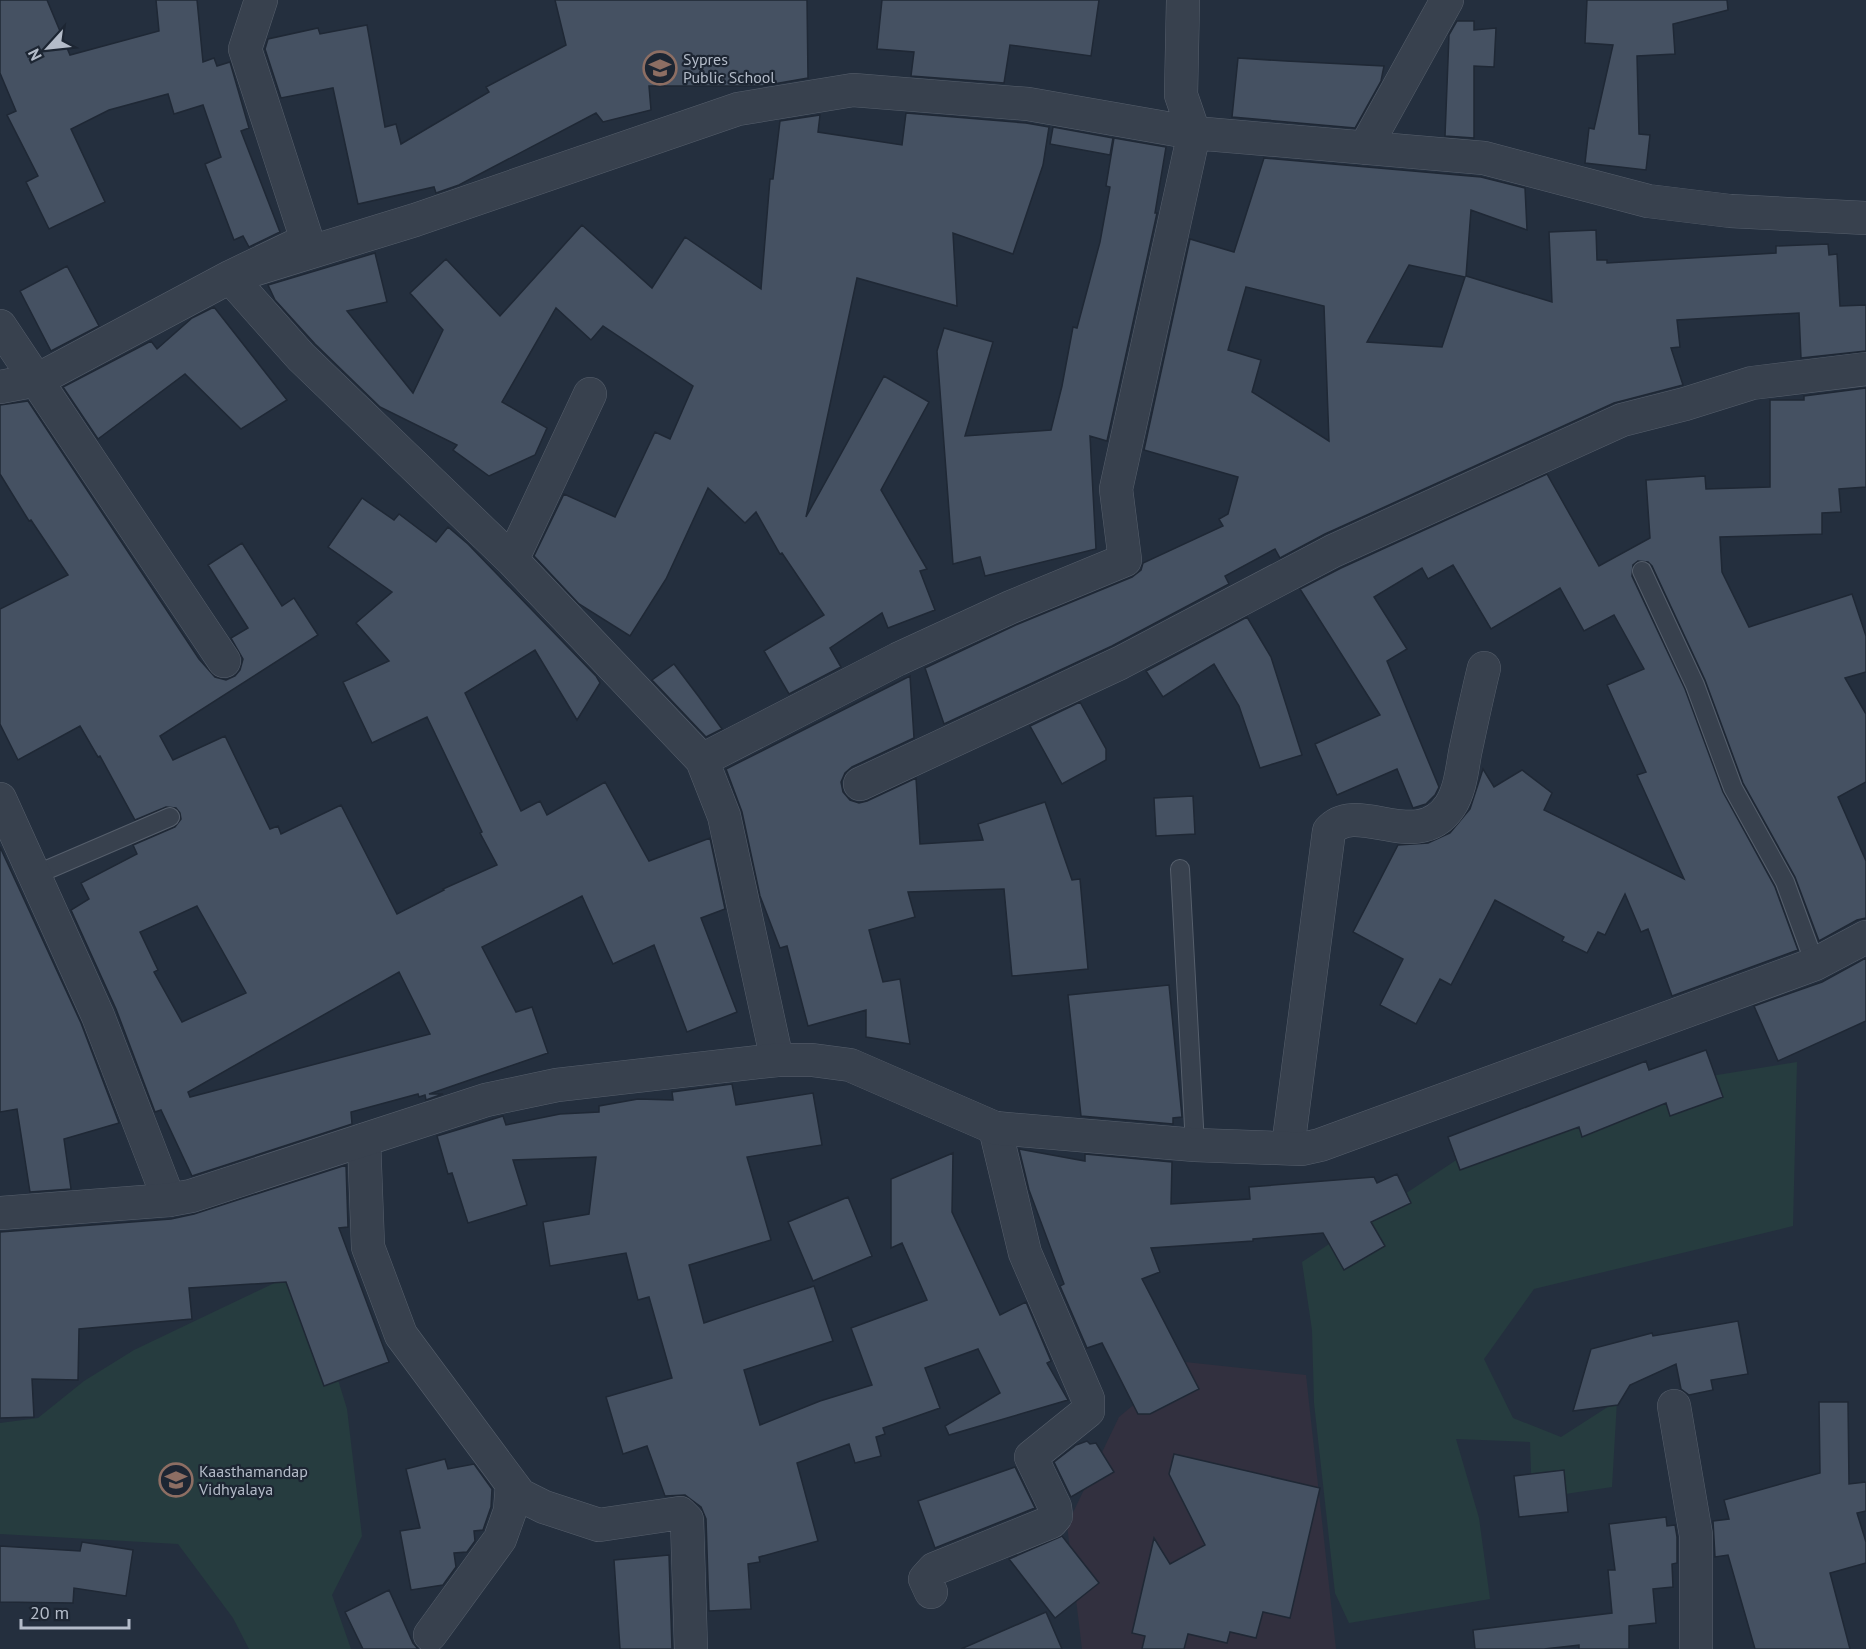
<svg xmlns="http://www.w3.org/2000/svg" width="1866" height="1649" font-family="'PT Sans',sans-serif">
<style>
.medical{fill:#32303f}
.green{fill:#263c3f}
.building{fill:#455162;stroke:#1f2835;stroke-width:1.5;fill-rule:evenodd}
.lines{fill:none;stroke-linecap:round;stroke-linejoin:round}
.service-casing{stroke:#565f6c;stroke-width:20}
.minor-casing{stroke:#565f6c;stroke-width:34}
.tertiary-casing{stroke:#565f6c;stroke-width:34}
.service{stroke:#38414e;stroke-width:18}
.minor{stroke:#38414e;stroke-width:33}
.tertiary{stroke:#38414e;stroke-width:33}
.labels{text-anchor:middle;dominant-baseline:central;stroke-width:4.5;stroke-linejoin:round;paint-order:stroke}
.poi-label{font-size:16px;fill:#b4bcc9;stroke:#1d2633;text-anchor:start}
</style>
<rect width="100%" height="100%" fill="#242f3e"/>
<path class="medical" d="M1185,1362L1306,1375L1336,1649H1082L1067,1525L1119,1417Z"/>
<path class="green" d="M1797,1062L1793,1226L1534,1289L1484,1359L1513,1418L1561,1437L1617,1401L1612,1487L1532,1499L1530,1442L1456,1439L1479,1518L1490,1599L1349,1623L1335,1593L1314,1403L1312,1330L1302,1262L1470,1151L1711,1076Z
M304,1269L347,1409L362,1536L332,1595L351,1649H249L233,1618L178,1544L0,1534V1423L38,1418L84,1381L134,1350Z"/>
<path class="building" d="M0,0H47L70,55L159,31L156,0H197L203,62L214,58L217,66L230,62L249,128L241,131L280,232L249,247L243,236L234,240L205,164L221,157L203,105L174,114L168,94L109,110L71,129L105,202L49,229L26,182L38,176L7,115L16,111L0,73Z
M555,0H807L808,78L762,86H649L651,110L603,122L596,113L459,185L436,193L434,187L358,204L333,88L281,98L265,49L268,39L318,28L320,34L367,25L385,127L396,124L401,144L489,92L486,87L566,45Z
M882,0H1099L1091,56L1010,45L1004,83L911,76L914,52L877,49Z
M1587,0H1727L1728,10L1673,24L1675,54L1637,56L1639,134L1650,135L1646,170L1585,163L1589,128L1594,129L1613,45L1585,43Z
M1457,21H1474V30L1496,28L1494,67L1474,66V138L1445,136L1449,35Z
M1238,58L1286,61L1384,66L1381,81L1355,128L1232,117Z
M906,113L1026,123L1049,127L1043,165L1013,254L953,233L957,306L857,278L806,517L884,376L929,402L881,490L927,569L920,571L935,610L888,628L882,613L830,648L841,667L789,694L764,651L824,615L782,553L780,554L756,512L745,523L708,488L666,579L630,636L579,604L534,556L564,494L615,517L655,432L670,439L693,386L603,326L591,340L556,308L502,402L547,428L535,455L489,476L453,450L457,445L380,407L315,344L275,300L268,285L375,253L387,302L347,311L413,393L443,330L410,293L446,259L500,316L582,225L652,288L685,237L761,289L770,179H773L780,121L820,115L818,132L902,145Z
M1053,127L1113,138L1110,155L1050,144Z
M1114,138L1166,147L1155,213H1157L1107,441L1090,436L1096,549L985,576L980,557L953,564L937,351L944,328L993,342L965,436L1051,430L1062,386L1073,327L1077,328L1100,242L1110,187L1106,186Z
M1264,158L1481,177L1525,188L1527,230L1471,210L1466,276L1552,302L1549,232L1596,230L1597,260H1607V263L1776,253V246L1828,244L1829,255L1837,254L1840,306L1866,305V351L1801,358L1799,313L1677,320L1680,347L1671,348L1683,385L1614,403L1325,534L1280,558L1275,549L1225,576L1229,584L1112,646L944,724L925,668L1018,624L1132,577L1141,570L1143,563L1223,526L1219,519L1228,514L1238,477L1144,450L1190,239L1234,252ZM1409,265L1465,277L1442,347L1367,342ZM1246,287L1324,306L1329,441L1252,392L1261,360L1228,350Z
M67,266L99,326L51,351L20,291Z
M214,307L287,400L241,429L185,374L98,439L63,387L151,341L157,349L192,318Z
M1866,388V487L1839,489L1841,512L1822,513V534L1720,537L1722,572L1749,627L1852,594L1866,636V672L1845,678L1866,714V782L1838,797L1866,861V918L1857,920L1819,941L1795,877L1743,783L1705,680L1652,566L1648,562L1638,561L1633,565L1632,576L1685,689L1723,792L1775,887L1798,950L1672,996L1648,929L1641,932L1625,894L1605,935L1598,932L1587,953L1562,941L1564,937L1495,900L1451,985L1440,979L1416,1024L1380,1005L1403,959L1353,932L1398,845L1428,843L1450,833L1470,809L1483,769L1494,787L1522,770L1552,793L1544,810L1684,879L1637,775L1646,772L1607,685L1644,669L1614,615L1584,631L1560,588L1491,629L1453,565L1428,579L1422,568L1374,597L1407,649L1387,661L1439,787L1435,795L1426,804L1413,808L1397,769L1337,795L1315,744L1380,715L1300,589L1341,568L1547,474L1599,566L1650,538L1646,480L1705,476L1706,489L1770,487V400H1804V396Z
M28,401L199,659L215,677L226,680L235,676L240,670L243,659L231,638L248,628L208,565L242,543L282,606L294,598L318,635L160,736L173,760L225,736L270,829L278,826L281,834L341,805L397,914L444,890L443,889L497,865L480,833L482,832L427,717L372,743L343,682L389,661L356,623L392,592L328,547L362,498L394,520L399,514L436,542L448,527L468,544L596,676L600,683L577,720L535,650L465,693L521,811L540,801L547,815L605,782L649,861L710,838L725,909L701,918L737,1012L687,1032L654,945L613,964L582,896L482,947L516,1012L532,1007L548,1053L429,1094H443L426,1100L425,1095L419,1097L418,1094L351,1112L352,1124L192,1176L161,1110L155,1112L116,1009L71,910L89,899L81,883L137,854L133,845L175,827L181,819L180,813L176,808L166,807L135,820L100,756L98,757L80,726L18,760L0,724V609L68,575L31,520L29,521L0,474V405ZM197,906L246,993L182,1022L154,972L158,970L140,932ZM399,972L430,1034L190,1097L188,1092Z
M1247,617L1271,657L1302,755L1260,768L1239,706L1214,664L1163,697L1146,671Z
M674,664L699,697L722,729L706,737L652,680Z
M910,676L914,738L852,767L845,773L841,782L843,792L850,800L859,803L867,801L916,778L920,844L983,840L978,824L1045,802L1072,880L1080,879L1088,969L1012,976L1004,889L908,892L915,917L869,930L883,982L900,979L910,1044L866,1037V1010L808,1026L787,946L780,948L760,896L742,812L726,769Z
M1080,702L1106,749V760L1062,784L1030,726Z
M1193,796L1195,834L1156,836L1154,798Z
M0,847L81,1023L119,1123L64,1139L71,1189L30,1192L17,1109L0,1112Z
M1866,958V1021L1778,1061L1754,1006L1822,982Z
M1169,985L1182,1117L1173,1118V1124L1081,1116L1068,995Z
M1706,1050L1723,1097L1670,1116L1666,1103L1582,1137L1579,1127L1460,1170L1448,1137L1646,1061L1649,1070Z
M732,1084L736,1105L813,1093L822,1145L747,1157L771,1240L689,1265L704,1323L814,1286L833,1341L744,1370L760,1425L820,1401L872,1385L851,1328L927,1300L902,1243L891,1248V1179L953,1153L952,1212L1000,1315L1026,1302L1051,1361L1047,1363L1068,1400L949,1435L945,1426L1000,1393L978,1349L925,1368L940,1408L883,1428L885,1434L876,1437L881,1456L855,1463L849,1444L797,1463L818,1541L759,1557L760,1562L748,1564L751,1609L709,1611L706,1519L701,1507L685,1495L665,1496L647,1446L623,1454L606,1397L672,1378L649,1297L638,1300L626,1253L550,1266L543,1222L589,1214L596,1157L513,1160L527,1205L468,1223L452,1173L448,1174L437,1136L503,1116L506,1125L560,1114L599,1112V1106L638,1099L673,1100L672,1092Z
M1019,1149L1085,1161V1154L1172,1162L1171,1204L1250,1199L1249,1187L1374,1177L1377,1183L1397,1174L1411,1203L1371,1222L1385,1246L1344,1270L1323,1233L1253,1239V1241L1151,1248L1160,1272L1142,1279L1199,1389L1150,1414H1138L1102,1343L1087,1348L1060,1286L1064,1284L1029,1190Z
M346,1165L348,1227L339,1228L389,1362L324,1386L286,1282L189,1288L192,1319L79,1329L78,1380L32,1379L34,1417L0,1418V1232L171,1219L194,1214Z
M848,1197L872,1256L813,1281L788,1222Z
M1738,1321L1748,1374L1711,1380L1713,1390L1689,1395L1681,1389L1676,1364L1630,1385L1618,1405L1573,1411L1591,1349L1652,1333L1653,1336Z
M1819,1402H1848L1849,1484L1866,1482V1511L1857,1513L1866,1542V1563L1830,1573L1850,1649H1755L1728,1555L1715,1557L1713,1521L1729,1519L1724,1500L1820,1473Z
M1087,1441L1090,1444L1096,1443L1114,1472L1071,1497L1054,1462L1076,1445Z
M1174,1454L1320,1488L1290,1618L1263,1612L1256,1638L1230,1632L1227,1643L1188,1634L1184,1649H1142L1145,1636L1132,1633L1154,1538L1170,1564L1205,1545L1169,1474Z
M445,1459L448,1469L474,1464L492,1489L491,1507L483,1530L474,1531L475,1541L467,1552L454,1553L456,1567L443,1585L411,1590L400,1531L420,1528L406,1469Z
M1015,1467L1035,1508L935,1548L918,1501Z
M1564,1470L1568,1512L1519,1517L1514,1476Z
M1666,1517L1667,1526L1675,1525L1677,1537V1563L1672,1564L1673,1587L1653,1589L1656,1623L1629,1626V1649H1579V1645L1544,1649H1475L1473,1630L1612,1613L1608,1570H1615L1609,1524Z
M1062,1536L1099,1583L1055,1618L1009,1559Z
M82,1542L133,1550L126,1596L74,1588L73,1603L0,1602V1546L80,1551Z
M669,1555L672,1649H620L614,1560Z
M389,1590L413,1643L418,1649H363L345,1612Z
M1046,1612L1062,1649H961Z"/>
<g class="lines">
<defs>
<path id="service" d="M1642,571L1695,685L1733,788L1785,882L1815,964
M1180,869L1195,1145
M35,875L170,817"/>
<path id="minor" d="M261,0L245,49L307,240L230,277L301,357L512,560L702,760L724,816L777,1060
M1365,148L1447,0
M0,326L224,661
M0,387L37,380L230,277L415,220L738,109L853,90L1028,104L1194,133L1484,158L1648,201L1730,211L1866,218
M512,560L590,394
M702,760L898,659L1011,607L1125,560L1116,489L1194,133L1181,95L1183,0
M860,784L1120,663L1333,551L1622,420L1685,404L1752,383L1866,369
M0,799L98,1016L169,1200
M364,1140L368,1247L401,1335L520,1495L544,1507L599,1525L680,1513L687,1520L691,1649
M1288,1147L1329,831C1357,798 1417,855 1450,806C1460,791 1462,770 1465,753C1471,725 1477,696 1484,668
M1674,1406L1696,1535V1649
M931,1592L925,1579L934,1569L1051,1522L1056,1516L1055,1507L1031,1457L1088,1411V1399L1025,1253L995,1128
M430,1635L500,1539L510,1511L512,1484"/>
<path id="tertiary" d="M0,1213L169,1200L191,1196L486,1100L557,1085L777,1060H812L850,1065L995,1128L1195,1145L1302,1149L1320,1145L1815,964L1866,937"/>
</defs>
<use href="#service" class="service-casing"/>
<use href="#minor" class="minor-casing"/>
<use href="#tertiary" class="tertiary-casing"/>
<use href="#service" class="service"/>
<use href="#minor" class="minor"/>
<use href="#tertiary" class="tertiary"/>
</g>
<defs>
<symbol id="school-ring" viewBox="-11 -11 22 22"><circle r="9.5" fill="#1d2633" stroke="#8d6e63" stroke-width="1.5"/><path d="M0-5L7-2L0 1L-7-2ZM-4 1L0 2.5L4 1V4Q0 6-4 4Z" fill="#8d6e63"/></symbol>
</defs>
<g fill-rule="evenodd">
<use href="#school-ring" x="641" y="49" width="38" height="38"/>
<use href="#school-ring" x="157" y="1461" width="38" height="38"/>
</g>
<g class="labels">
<g class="poi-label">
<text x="683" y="59">Sypres<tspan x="683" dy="18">Public School</tspan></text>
<text x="199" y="1471">Kaasthamandap<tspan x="199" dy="18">Vidhyalaya</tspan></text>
</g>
</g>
<g transform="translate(48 48) rotate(243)" stroke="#1d2633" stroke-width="4.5" paint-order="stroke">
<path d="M0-4.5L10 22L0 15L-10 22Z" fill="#b4bcc9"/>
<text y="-9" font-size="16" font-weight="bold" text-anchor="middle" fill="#b4bcc9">N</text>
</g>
<path d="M21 1619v9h108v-9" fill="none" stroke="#b4bcc9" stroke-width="3"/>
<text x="30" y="1619" font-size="18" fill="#b4bcc9" stroke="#1d2633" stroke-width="4.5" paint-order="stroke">20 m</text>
</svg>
